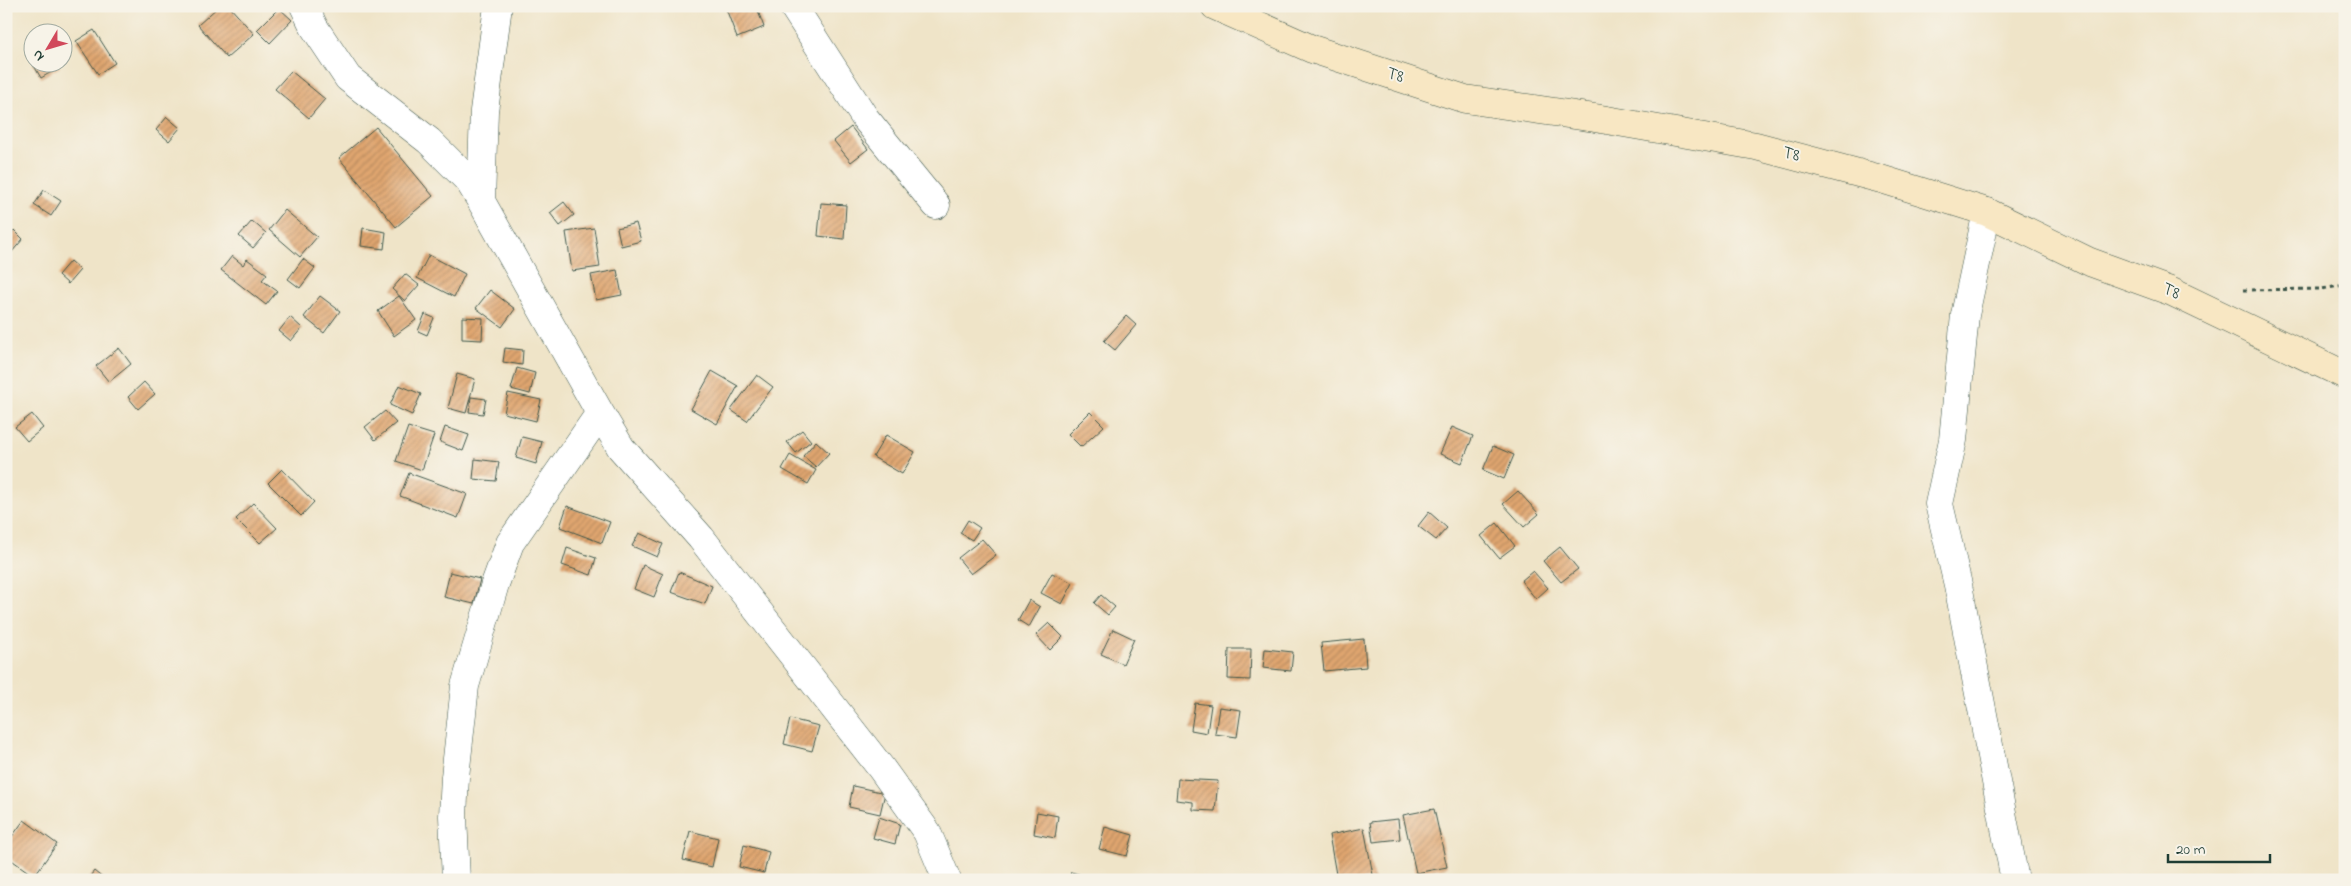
<svg xmlns="http://www.w3.org/2000/svg" width="2351" height="886" font-family="'Indie Flower',sans-serif">
<style>
.building{fill:url(#building-hatch)}
.lines{fill:none;stroke-linecap:round;stroke-linejoin:round}
.street-casing{stroke:#3e564a;stroke-width:29}
.secondary-casing{stroke:#3e564a;stroke-width:29}
.path{stroke:#3e564a;stroke-width:3;stroke-dasharray:4 4;stroke-linecap:butt}
.street{stroke:#fff;stroke-width:28}
.secondary{stroke:#f8e7c3;stroke-width:28}
.labels{text-anchor:middle;dominant-baseline:central;stroke-width:4;stroke-linejoin:round;paint-order:stroke}
.street-label{font-size:18px;fill:#1f3d34;stroke:#f7f3e8}
</style>
<defs>
<pattern id="building-hatch" width="6" height="6" patternUnits="userSpaceOnUse" patternTransform="scale(1.25)"><rect width="6" height="6" fill="#e0a670"/><path d="M-1 1l2-2M0 6l6-6M5 7l2-2" fill="none" stroke="#b5885d"/></pattern>
</defs>
<rect width="100%" height="100%" fill="#f7f3e8"/>
<filter id="ink" filterUnits="userSpaceOnUse"><feTurbulence type="fractalNoise" baseFrequency=".02" numOctaves="2"/><feDisplacementMap in="SourceGraphic" scale="10" xChannelSelector="R" yChannelSelector="G"/><feConvolveMatrix kernelMatrix="1 2 1 2 8 2 1 2 1" color-interpolation-filters="sRGB"/></filter>
<filter id="wash" filterUnits="userSpaceOnUse"><feTurbulence type="fractalNoise" baseFrequency=".0096" numOctaves="4" result="noise"/><feDisplacementMap in="SourceGraphic" scale="20" xChannelSelector="R" yChannelSelector="G"/><feGaussianBlur stdDeviation="1.12" result="paint"/><feColorMatrix in="noise" values="0 0 0 0 0 0 0 0 0 0 0 0 0 0 0 0 0 1.4 0 .05"/><feComposite in="paint" operator="in"/></filter>
<g filter="url(#wash)">
<rect width="100%" height="100%" fill="#efe4c8"/>
<g id="blocks">
<path class="building" d="M219,6H229L254,34L227,58L198,25Z
M725,6H756L764,27L737,38Z
M279,8L292,20L270,43L257,30Z
M94,30L115,63L98,74L76,41Z
M35,62H57L60,67L41,78L33,64Z
M291,71L325,99L309,118L275,89Z
M167,117L180,128L169,141L156,130Z
M376,127L433,196L396,227L339,158Z
M851,127L868,149L851,162L834,141Z
M44,190L61,201L51,216L34,205Z
M564,202L574,215L560,226L550,213Z
M821,203L846,205L844,239L818,236Z
M285,210L317,237L300,257L269,230Z
M252,221L266,233L253,248L239,236Z
M636,223L641,241L621,246L617,228Z
M363,228L386,232L384,249L361,246Z
M594,228L600,267L572,271L566,232Z
M14,230L23,239L11,253L6,249V238Z
M429,255L465,274L454,297L417,278Z
M232,256L243,265L247,259L267,274L262,280L277,291L266,305L221,270Z
M303,259L315,268L300,288L288,279Z
M70,261L80,270L68,284L58,275Z
M617,270L622,295L596,300L591,275Z
M405,274L419,285L405,301L392,289Z
M490,290L515,309L502,327L476,308Z
M320,296L340,311L324,333L304,317Z
M399,296L416,320L394,336L378,311Z
M425,314L434,318L427,335L418,331Z
M1126,316L1136,325L1115,350L1104,341Z
M290,317L302,328L291,341L279,331Z
M462,317L483,318L482,340L462,339Z
M119,348L131,364L109,382L96,366Z
M505,348L523,350L522,365L503,362Z
M517,368L535,373L530,394L511,389Z
M712,371L738,386L717,424L691,409Z
M457,374L475,379L466,413L448,408Z
M757,375L773,387L747,421L731,410Z
M144,382L155,394L138,409L128,397Z
M399,385L421,394L412,415L390,405Z
M508,393L541,400L536,421L504,413Z
M471,397L486,399L483,414L469,412Z
M385,411L396,423L375,440L365,427Z
M1090,412L1104,426L1081,447L1068,434Z
M32,414L43,428L27,441L15,427Z
M408,427L434,435L422,470L396,461Z
M445,427L469,435L463,451L440,442Z
M1452,427L1473,436L1462,463L1440,454Z
M802,430L811,441L796,453L787,442Z
M886,435L915,452L902,474L873,457Z
M522,437L542,442L536,464L516,458Z
M816,441L829,453L816,467L803,456Z
M1493,446L1514,455L1504,479L1483,470Z
M790,455L816,470L808,484L782,469Z
M475,459L499,462L496,481L473,479Z
M282,469L314,502L301,516L268,483Z
M409,473L467,494L458,518L400,496Z
M1518,491L1539,514L1524,527L1503,504Z
M253,503L277,528L260,543L236,519Z
M567,506L610,522L602,543L560,527Z
M1429,512L1447,528L1436,540L1418,526Z
M968,520L980,528L972,540L960,533Z
M1497,523L1515,546L1499,558L1481,536Z
M639,533L663,544L657,557L632,546Z
M982,539L996,555L971,574L958,558Z
M1560,547L1578,569L1561,582L1543,561Z
M567,548L596,558L591,575L562,565Z
M643,565L663,574L654,597L634,589Z
M1533,571L1548,588L1536,599L1521,581Z
M450,572L480,579L474,604L444,597Z
M679,572L712,586L705,604L671,592Z
M1052,573L1073,583L1062,604L1041,593Z
M1101,595L1115,607L1108,615L1094,603Z
M1029,600L1040,607L1029,627L1018,620Z
M1049,623L1063,637L1050,650L1036,635Z
M1113,629L1134,639L1123,664L1101,654Z
M1364,639L1366,667L1324,671L1321,643Z
M1229,649H1251L1250,680L1228,679Z
M1265,649L1293,652L1291,671L1263,668Z
M1195,703L1211,705L1207,733L1191,730Z
M1219,707L1241,710L1237,737L1215,734Z
M790,719L819,726L812,751L784,744Z
M1178,779L1218,781L1215,811L1193,810V802L1176,800Z
M853,786L885,793L880,814L849,807Z
M1434,809L1447,867L1416,873L1403,815Z
M1037,812L1058,816L1055,838L1034,834Z
M879,817L900,824L895,844L873,838Z
M1398,819L1400,839L1373,842L1370,822Z
M24,820L57,844L34,876L6,856V845Z
M1105,827L1133,835L1127,856L1099,849Z
M1364,828L1374,880H1337L1329,835Z
M690,831L718,838L712,867L683,860Z
M744,845L769,852L764,873L739,867Z
M94,871L105,880H87Z
M1071,872L1097,879V880H1069Z"/>
</g>
</g>
<g filter="url(#ink)">
<use href="#blocks" fill-opacity="0" stroke="#3e564a" stroke-width="1"/>
<g class="lines">
<defs>
<path id="street" d="M304,6L314,27L348,78L429,141L469,181L481,201
M793,6L865,118L936,205
M1987,212L1965,315L1953,440L1939,504L1958,585L2015,880
M600,413L621,448L701,538L881,768L927,832L947,880
M456,880L453,816L455,777L465,686L495,584L510,543L600,413L481,201L484,111L498,6"/>
<path id="secondary" d="M1215,6L1312,49L1465,99L1595,118L1756,146L1881,179L1987,212L2090,262L2170,291L2345,375"/>
</defs>
<use href="#street" class="street-casing"/>
<use href="#secondary" class="secondary-casing"/>
<path class="path" d="M2243,290L2322,289L2345,285"/>
<use href="#street" class="street"/>
<use href="#secondary" class="secondary"/>
</g>
</g>
<g class="labels">
<g class="street-label">
<text transform="translate(1395 76) rotate(18)">T8</text>
<text transform="translate(1791 155) rotate(15)">T8</text>
<text transform="translate(2171 292) rotate(23)">T8</text>
</g>
</g>
<rect width="2351" height="886" fill="none" stroke="#f7f3e8" stroke-width="25"/>
<g transform="translate(48 48) rotate(232)"><circle r="24" fill="#f7f3e8" stroke="#a1aaa0"/>
<path d="M0-4L9 19L0 12L-9 19Z" fill="#d1495b"/>
<text y="-8" font-size="14" font-weight="bold" text-anchor="middle" fill="#1f3d34">N</text>
</g>
<path d="M2168 854v8h102v-8" fill="none" stroke="#1f3d34" stroke-width="2.5"/>
<text x="2176" y="854" font-size="15" fill="#1f3d34" stroke="#f7f3e8" stroke-width="4" paint-order="stroke">20 m</text>
</svg>
